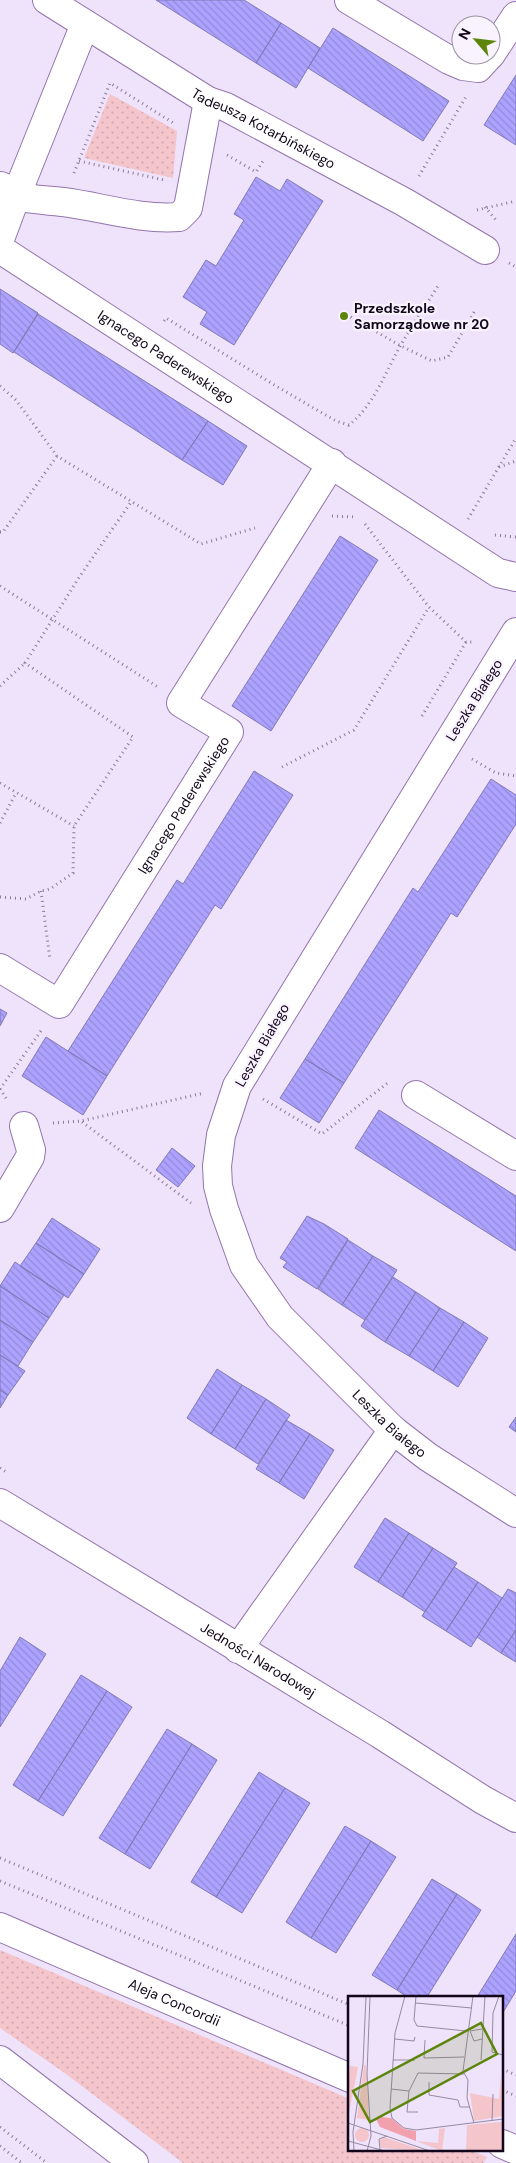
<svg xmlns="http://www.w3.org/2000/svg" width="516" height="2163" font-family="'DM Sans',sans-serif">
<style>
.grass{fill:url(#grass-dots)}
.building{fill:url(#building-back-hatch);stroke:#807ab5}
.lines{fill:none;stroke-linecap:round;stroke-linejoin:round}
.minor-casing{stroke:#9375ad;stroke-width:30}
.path{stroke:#887c93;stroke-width:3;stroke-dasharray:1 4;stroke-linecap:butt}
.minor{stroke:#fff;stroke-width:28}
.poi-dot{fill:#5d850c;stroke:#f9f2ff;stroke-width:2}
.labels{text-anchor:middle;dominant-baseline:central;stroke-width:4.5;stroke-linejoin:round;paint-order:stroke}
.street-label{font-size:14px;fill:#11061a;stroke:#f9f2ff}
.poi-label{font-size:14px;font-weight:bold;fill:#11061a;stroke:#f9f2ff;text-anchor:start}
.inset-road{fill:none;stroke:#968aa1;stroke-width:1}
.view{fill:#5d850c;fill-opacity:0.15;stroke:#5d850c;stroke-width:2.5}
.inset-edge{fill:none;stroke:#11061a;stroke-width:2.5}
</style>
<defs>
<pattern id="grass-dots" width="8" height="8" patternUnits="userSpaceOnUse" patternTransform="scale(1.25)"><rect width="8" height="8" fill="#f5c5cc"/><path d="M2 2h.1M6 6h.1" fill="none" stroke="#d1a8af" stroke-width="1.8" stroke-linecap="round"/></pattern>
<pattern id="building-back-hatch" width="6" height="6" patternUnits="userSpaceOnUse" patternTransform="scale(1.25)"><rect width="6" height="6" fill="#ada2ff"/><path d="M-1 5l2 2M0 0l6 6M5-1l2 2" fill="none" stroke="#948ada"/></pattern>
</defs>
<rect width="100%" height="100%" fill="#efe2fb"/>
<path class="grass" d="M110,94L177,131L173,178L84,158Z
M0,1950L350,2099V2149H468L487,2157L483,2163H183L66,2074L0,2028Z"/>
<path class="building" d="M156,0H244L281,23L256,63Z
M281,23L320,48L296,88L256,63Z
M333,28L449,101L423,141L308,68Z
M516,75V145L484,125Z
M256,177L280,191L287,179L323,201L234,345L200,324L207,312L183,297L206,260L216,266L244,220L234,214Z
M0,289L38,313L13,353L0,344Z
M38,314L208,421L182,460L14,352Z
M208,421L247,446L223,485L182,460Z
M340,536L378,560L271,731L232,706Z
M254,771L293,795L221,909L215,905L107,1076L68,1051L177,880L183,884Z
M491,779L516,795V824L457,917L451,913L344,1083L305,1059L413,888L418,892Z
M0,1009L7,1013L0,1026Z
M46,1037L107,1076L83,1115L22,1076Z
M305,1059L344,1083L319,1123L280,1098Z
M379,1110L516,1196V1251L355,1148Z
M172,1148L195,1166L178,1187L156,1170Z
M307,1216L324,1224L348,1239L317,1289L283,1267L287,1262L280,1258Z
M52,1218L100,1249L84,1274L36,1243Z
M348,1240L373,1256L342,1305L318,1289Z
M36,1243L84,1274L68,1298L20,1266Z
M373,1256L397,1270L365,1320L342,1305Z
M15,1262L64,1295L49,1318L0,1286Z
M393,1277L416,1292L385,1342L361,1326Z
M0,1286L49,1318L33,1342L0,1320Z
M416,1292L440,1308L409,1356L385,1342Z
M440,1308L464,1322L433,1371L409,1356Z
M0,1320L33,1342L18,1366L0,1355Z
M464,1322L488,1338L458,1387L433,1371Z
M0,1355L25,1371L8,1395L0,1390Z
M217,1369L242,1385L211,1434L187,1418Z
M242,1385L266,1399L235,1449L211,1434Z
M0,1390L8,1395L0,1408Z
M266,1399L290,1415L258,1464L235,1449Z
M516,1417V1432L509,1427Z
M286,1420L310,1434L279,1483L256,1469Z
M310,1434L334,1450L304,1499L279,1483Z
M385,1518L409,1533L378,1582L354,1567Z
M409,1533L433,1548L402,1597L378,1582Z
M433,1548L457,1563L425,1612L402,1597Z
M454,1567L478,1582L446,1631L422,1616Z
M478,1582L502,1598L471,1647L446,1631Z
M508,1589L516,1593V1630L501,1653L477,1637Z
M516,1630V1662L501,1653Z
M20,1637L46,1654L0,1727V1671Z
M81,1675L107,1691L38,1801L13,1785Z
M107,1691L132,1707L63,1816L38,1801Z
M167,1729L192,1744L125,1854L99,1838Z
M192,1744L217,1760L150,1869L125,1854Z
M259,1772L285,1788L216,1897L191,1882Z
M285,1788L310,1803L242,1913L216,1897Z
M345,1826L371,1841L311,1938L286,1922Z
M371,1841L396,1857L336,1953L311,1938Z
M432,1879L457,1894L397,1990L372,1975Z
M457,1894L481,1910L427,1997H407L397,1990Z
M516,1934V1991L502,2014V1997H477Z"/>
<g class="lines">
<defs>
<g id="minor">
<path id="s1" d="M47,0L208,101L226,107L404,202L485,250"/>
<path d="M349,0L449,60L463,66L478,68L490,55"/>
<path d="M85,24L16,196C32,200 47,200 63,202C102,207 140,220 179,217L188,208L208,101"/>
<path d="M491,54L516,16"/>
<path d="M0,239L16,196L1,186"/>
<path id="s2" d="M0,249L498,573L516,577"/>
<path id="s3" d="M516,632L237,1086L221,1135L217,1166L218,1186L224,1209L244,1265L280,1317L393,1430L428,1457L516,1513"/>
<path id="s4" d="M0,968L59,1004L229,732L181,703L332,463"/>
<path d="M416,1095L516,1156"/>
<path d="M0,1208L30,1157L31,1150L24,1126"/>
<path id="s5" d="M0,1503L380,1734L483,1800L516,1818"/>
<path d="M238,1649L393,1430"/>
<path id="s6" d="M0,1927L350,2078"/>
<path d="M0,2060L134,2163"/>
<path d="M502,2144L516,2150"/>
</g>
</defs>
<use href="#minor" class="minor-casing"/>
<path class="path" d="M227,155L256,172L263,161
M79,161L164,180
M74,173L110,83L175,124
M419,176L467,95
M485,207L496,220
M477,210L516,201
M509,263L516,267
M342,312L401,346L432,361L448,357L476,309
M164,321L166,318L276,386L336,421L349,425C373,406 385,374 399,348C411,327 425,307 438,286
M0,386L16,400L57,456L201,544L255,528
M499,467L516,461
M332,516L356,517
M468,519L516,438
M365,524L429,607L466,642H474
M0,532H3L57,456
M495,535L516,537
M0,586L158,687
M0,686L25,663
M422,716L466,642
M472,759L496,773L516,776
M282,767L354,730L429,607
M0,783L74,826
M0,823L16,793
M41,891L50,960
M0,897L26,899L41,891L50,889L73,873L74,826L133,737L25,663L80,576L131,502
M0,1089L8,1101
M0,1089L43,1028
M263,1099L322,1134L389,1082
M82,1122L191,1203
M53,1123L81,1121L204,1093
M0,1468L8,1473
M0,1858L350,2005
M0,1881L350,2026
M502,2069L516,2075
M502,2090L516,2096
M0,2127L47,2163
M0,2146L22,2163"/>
<use href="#minor" class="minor"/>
</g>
<circle class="poi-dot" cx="344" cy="316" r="5"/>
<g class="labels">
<g class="street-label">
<text stroke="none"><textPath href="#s1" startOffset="252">Tadeusza Kotarbińskiego</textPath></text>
<text stroke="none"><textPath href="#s2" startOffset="198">Ignacego Paderewskiego</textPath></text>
<text transform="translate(474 700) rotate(-58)">Leszka Białego</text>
<text stroke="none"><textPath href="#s4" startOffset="304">Ignacego Paderewskiego</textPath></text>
<text transform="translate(262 1045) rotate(-60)">Leszka Białego</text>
<text stroke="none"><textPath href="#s3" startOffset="935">Leszka Białego</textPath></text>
<text stroke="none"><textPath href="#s5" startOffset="302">Jedności Narodowej</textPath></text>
<text stroke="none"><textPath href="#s6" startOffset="190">Aleja Concordii</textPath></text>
</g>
<g class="poi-label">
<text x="354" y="308">Przedszkole<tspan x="354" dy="16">Samorządowe nr 20</tspan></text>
</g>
</g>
<g transform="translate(348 1996)">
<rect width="155" height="155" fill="#efe2fb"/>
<path d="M16,69H18L21,124L9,122ZM2,70L10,71L0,122V92ZM153,79L155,120L126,125L122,97L151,103ZM152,126L155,127V155H118L119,129ZM7 139a7 7 0 1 1 14 0a7 7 0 1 1-14 0ZM97,132L94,155L68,145L90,147L91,133ZM36,141L77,155L33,152L31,145Z" fill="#f5c5cc"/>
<path d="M33,121L43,122L56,133L68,135V145L32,131L28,123Z" fill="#f2a0ae"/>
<path class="inset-road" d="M57,0L47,37L42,112L44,122L56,132L68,134L155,123M68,0L66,24L69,30L118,35M125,0L115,75L120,84L119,102L126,127M151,0L145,17L144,56L155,59M68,7L124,12M47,43L66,45L67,41M134,43L126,45L122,35L134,33M77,44L76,62L116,61M45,64H67M133,64L137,0M81,86V99L110,104L112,111H122M43,93L61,95M70,116H59L61,95L70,77L116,78M144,124L145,98M0,127L82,155M0,145L37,155M32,153L31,143L39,140M6,155L5,136L15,68L18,0M19,155L23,140L19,78L22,0"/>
<path class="view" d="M133,27L149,58L22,126L5,95Z"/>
<rect width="155" height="155" class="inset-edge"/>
</g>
<g transform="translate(476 40) rotate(298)"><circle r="24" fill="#f9f2ff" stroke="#9c94a3"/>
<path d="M0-4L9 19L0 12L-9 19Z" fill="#5d850c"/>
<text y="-8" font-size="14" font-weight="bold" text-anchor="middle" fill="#11061a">N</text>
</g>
</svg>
